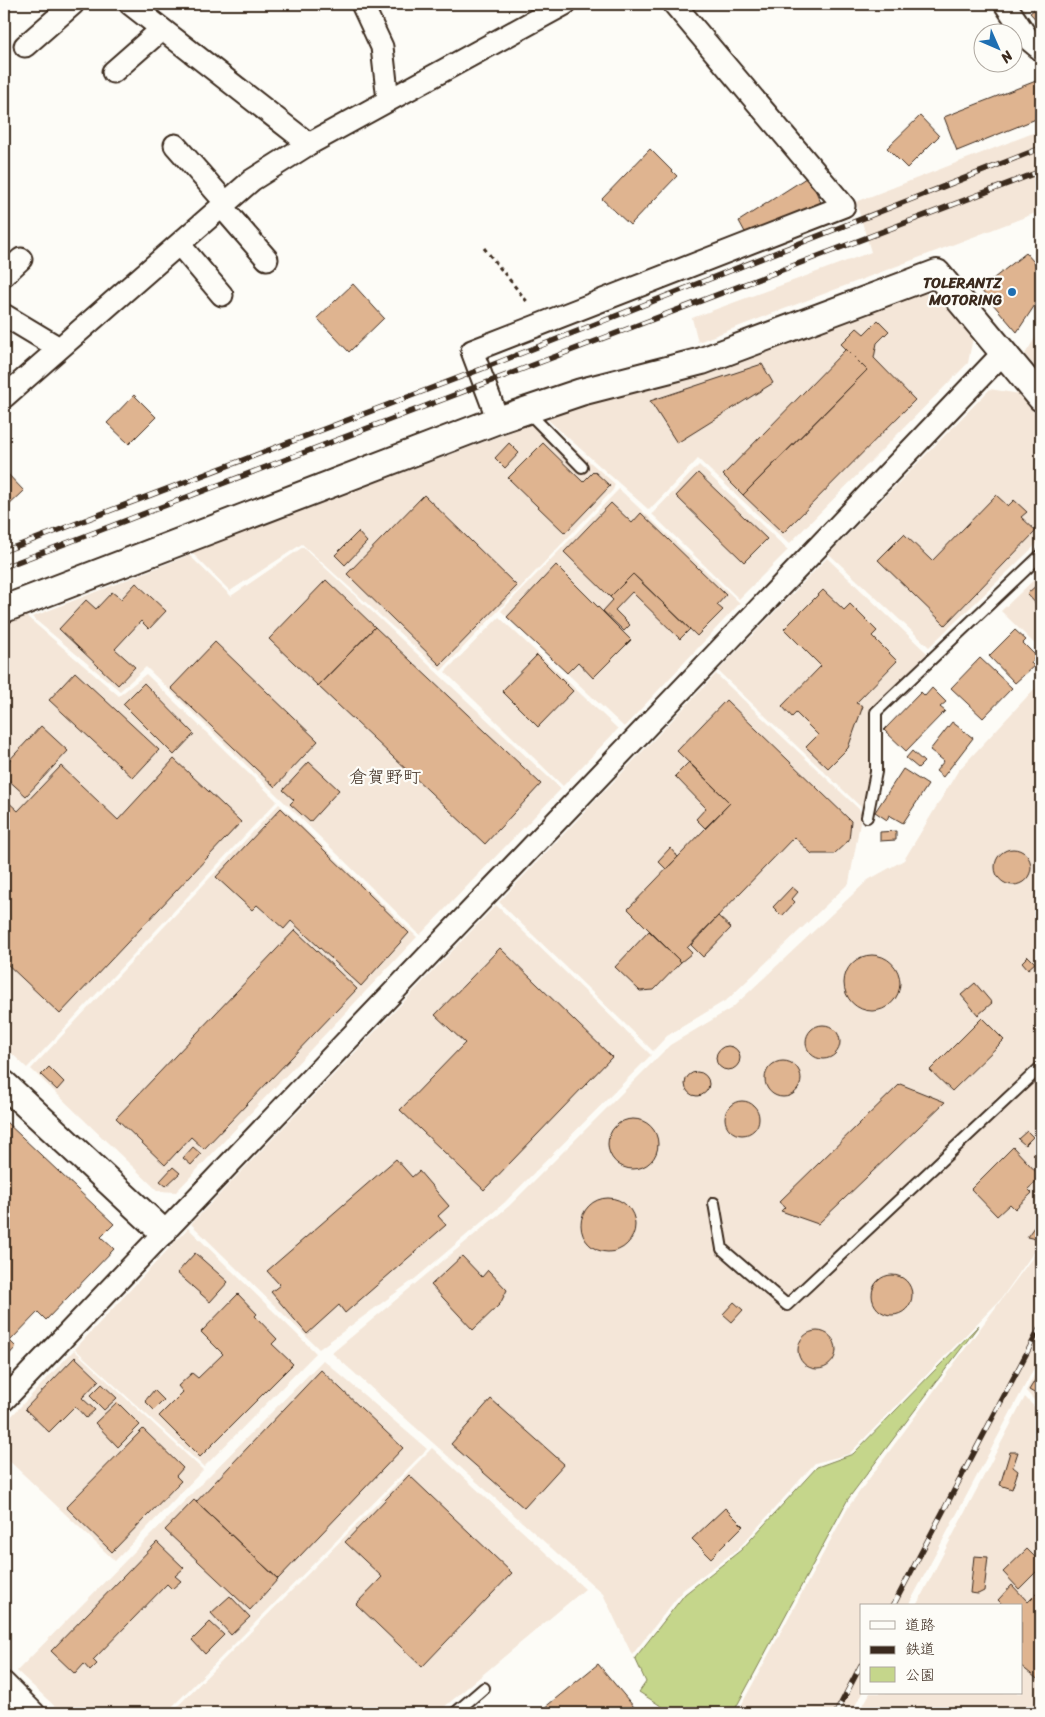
<svg xmlns="http://www.w3.org/2000/svg" width="1045" height="1717" font-family="Sriracha,'Klee One',sans-serif">
<style>
.built{fill:#f4e6d8}
.green{fill:#c5d68b;stroke:#808054}
.building{fill:#dfb490;stroke:#3b2a1e}
.lines{fill:none;stroke-linecap:round;stroke-linejoin:round}
.service-casing{stroke:#3b2a1e;stroke-width:14}
.minor-casing{stroke:#3b2a1e;stroke-width:25}
.tertiary-casing{stroke:#3b2a1e;stroke-width:30}
.path{stroke:#3b2a1e;stroke-width:3;stroke-dasharray:4 4;stroke-linecap:butt}
.service{stroke:#fdfcf7;stroke-width:10}
.minor{stroke:#fdfcf7;stroke-width:21}
.tertiary{stroke:#fdfcf7;stroke-width:26}
.rail-casing{stroke:#3b2a1e;stroke-width:5.5}
.rail{stroke:#fdfcf7;stroke-width:4;stroke-dasharray:11;stroke-linecap:butt}
.poi-dot{fill:#1f6fb2;stroke:#fdfcf7;stroke-width:2}
.labels{text-anchor:middle;dominant-baseline:central;stroke-width:4.5;stroke-linejoin:round;paint-order:stroke}
.poi-label{font-size:15px;font-weight:bold;fill:#3b2a1e;stroke:#fdfcf7;text-anchor:end}
.quarter-label{font-size:18px;fill:#3b2a1e;stroke:#fdfcf7}
</style>
<rect width="100%" height="100%" fill="#fdfcf7"/>
<filter id="ink" filterUnits="userSpaceOnUse"><feTurbulence type="fractalNoise" baseFrequency=".02" numOctaves="2"/><feDisplacementMap in="SourceGraphic" scale="10" xChannelSelector="R" yChannelSelector="G"/><feConvolveMatrix kernelMatrix="1 2 1 2 8 2 1 2 1" color-interpolation-filters="sRGB"/></filter>
<g filter="url(#ink)">
<path class="built" d="M1041,130V211L698,342L692,318L871,252L856,202Z
M921,292L944,302L973,337L968,363L789,544L698,459L649,510L546,418Z
M1041,329V375L1025,354Z
M990,389L1020,394L1041,422V540L929,647L829,554Z
M542,420L615,484L613,490L441,671L302,544L230,591L191,552Z
M699,465L788,550L739,599L652,514Z
M619,489L740,603L624,727L501,611Z
M303,547L561,789L420,935L146,667L120,691L32,617L189,555L231,596Z
M827,558L927,653L871,711L870,773L862,808L718,671Z
M1041,573V650L1001,611Z
M25,615L119,696L146,674L277,801L27,1068L4,1046V623Z
M499,617L618,729L563,786L445,672Z
M716,674L862,812L849,883L728,999L667,1036L653,1051L499,902Z
M1038,685L1041,689V1242L1001,1299L849,1454L815,1463L739,1548L683,1590L632,1655L603,1594L332,1353L509,1206L670,1045L732,1008L868,880L904,860L958,771Z
M279,804L417,937L176,1192L158,1191L31,1069Z
M496,905L651,1055L504,1203L416,1278L319,1349L191,1224Z
M188,1228L316,1353L204,1467L75,1349Z
M1041,1246V1355L908,1606H861L862,1693L851,1713H737L849,1506Z
M74,1350L203,1470L115,1561L4,1456V1424Z
M323,1360L427,1449L166,1713H62L17,1671Z
M1041,1362V1408L1026,1391Z
M1025,1397L1041,1414V1713H859L870,1693H1021V1606H916Z
M432,1448L585,1589L437,1713H171Z"/>
<path class="green" d="M979,1325L848,1499L733,1713H672L639,1692L646,1682L635,1658L685,1594L741,1550L817,1467L853,1454Z"/>
<path class="building" d="M1041,4V25L1030,13Z
M1041,79V117L957,151L944,117Z
M920,116L939,136L907,168L887,148Z
M650,149L677,176L630,225L602,199Z
M809,176L822,205L746,234L739,221Z
M1026,253L1041,270V296L1017,332L980,289Z
M353,284L384,318L349,352L317,318Z
M878,320L889,331L877,343L874,358L915,400L783,533L743,495L867,370L841,344L857,328L864,334Z
M846,349L867,370L743,495L723,475Z
M762,364L773,383L677,443L650,401Z
M134,395L156,417L129,444L107,423Z
M509,443L519,453L505,468L495,458Z
M543,443L583,482L594,471L610,486L565,533L508,478Z
M4,470L24,491L4,510Z
M698,473L767,539L744,562L676,496Z
M424,495L517,586L440,665L347,574Z
M996,495L1008,506L1014,500L1027,512L1021,517L1036,531L945,625L878,560L904,534L932,561Z
M611,503L632,523L641,513L726,595L717,605L723,610L697,636L633,574L610,597L564,552Z
M358,532L367,542L345,565L335,555Z
M556,565L631,640L593,678L578,662L567,673L507,617Z
M633,574L690,629L680,639L632,592L615,610L630,625L624,631L603,611L613,600L610,597Z
M326,580L375,627L318,686L269,639Z
M1041,581V609L1027,594Z
M136,583L166,611L149,629L141,621L115,649L135,667L118,685L59,629L86,600L96,609L112,592L121,599Z
M823,590L844,610L850,604L877,631L872,636L897,661L856,703L863,706L848,748L828,768L806,747L818,735L796,713L792,717L782,706L821,666L784,629Z
M375,627L541,784L485,844L318,686Z
M1015,630L1026,640L1023,643L1036,656L1031,663L1034,666L1015,683L989,656Z
M215,642L318,741L275,787L171,688Z
M537,655L573,691L538,727L502,691Z
M980,658L1012,688L983,718L951,688Z
M75,672L159,750L133,778L49,700Z
M144,683L194,734L174,755L123,704Z
M932,688L946,702L940,707L945,711L906,751L884,730L921,692L925,696Z
M726,700L851,821L849,840L834,854H812L794,837L687,948L692,953L681,962L628,909L730,803L677,751Z
M952,722L973,738L943,777L936,771L944,761L930,750Z
M41,726L68,751L26,796L4,776V766Z
M912,751L924,762L918,768L906,758Z
M174,759L241,822L60,1014L4,961V798L18,811L61,766L118,820Z
M309,762L339,790L310,822L290,804L294,800L283,790Z
M689,762L730,803L705,828L696,819L706,808L675,776Z
M903,769L928,785L903,823L889,815L887,820L875,812Z
M281,808L409,933L361,986L291,921L284,929L257,905L252,910L216,877Z
M896,831V840L880,841V832Z
M670,848L678,857L666,869L658,861Z
M995 867a18 18 0 1 1 36 0a18 18 0 1 1-36 0Z
M792,887L798,892L792,899L795,902L782,916L773,907Z
M718,916L731,928L703,957L691,945Z
M295,930L357,989L204,1149L191,1137L165,1165L116,1118Z
M649,931L681,962L654,990L640,991L615,967Z
M500,948L612,1057L484,1190L400,1110L465,1043L435,1015Z
M844 983a28 28 0 1 1 56 0a28 28 0 1 1-56 0Z
M1028,956L1035,963L1028,969L1022,962Z
M975,983L992,1003L978,1015L961,995Z
M982,1018L1004,1040L952,1091L930,1070Z
M806 1042a17 17 0 1 1 34 0a17 17 0 1 1-34 0Z
M716 1058a12 12 0 1 1 24 0a12 12 0 1 1-24 0Z
M765 1079a18 18 0 1 1 36 0a18 18 0 1 1-36 0Z
M49,1067L64,1082L57,1090L41,1075Z
M685 1084a12 12 0 1 1 24 0a12 12 0 1 1-24 0Z
M900,1084L945,1102L818,1224L781,1211L785,1207L779,1202Z
M725 1118a17 17 0 1 1 34 0a17 17 0 1 1-34 0Z
M608 1144a25 25 0 1 1 50 0a25 25 0 1 1-50 0Z
M4,1120L114,1224L101,1237L114,1249L46,1320L38,1312L10,1341L16,1347L4,1360Z
M1027,1131L1033,1137L1025,1145L1018,1139Z
M1041,1145V1161L1033,1154Z
M193,1147L201,1154L191,1165L183,1158Z
M1013,1147L1041,1177L1028,1189L1032,1193L1015,1209L1010,1204L997,1216L971,1189Z
M396,1159L412,1177L419,1171L449,1206L438,1216L446,1225L345,1313L339,1305L307,1334L271,1292L280,1285L267,1271Z
M173,1167L180,1173L166,1186L160,1181Z
M581 1225a27 27 0 1 1 54 0a27 27 0 1 1-54 0Z
M1041,1217V1232L1036,1239L1027,1237Z
M195,1253L228,1282L210,1302L177,1273Z
M462,1256L482,1277L488,1270L507,1290L500,1304L473,1330L431,1285Z
M872 1295a20 20 0 1 1 40 0a20 20 0 1 1-40 0Z
M238,1294L257,1314L255,1316L277,1339L272,1344L293,1364L200,1457L159,1416L183,1392L178,1386L192,1373L198,1378L223,1354L201,1332Z
M734,1302L743,1310L732,1322L723,1314Z
M798 1350a19 19 0 1 1 38 0a19 19 0 1 1-38 0Z
M75,1357L99,1380L82,1398L95,1410L86,1418L75,1406L49,1432L25,1409Z
M321,1370L403,1448L278,1579L196,1502Z
M1037,1377L1041,1381V1397L1029,1390Z
M102,1384L117,1398L104,1410L90,1396Z
M154,1390L164,1400L154,1410L145,1401Z
M491,1399L564,1464L524,1508L451,1444Z
M117,1402L140,1425L118,1447L95,1423Z
M143,1429L183,1468L176,1476L181,1481L112,1552L66,1507Z
M1010,1452H1018L1013,1467L1018,1471L1012,1489L1000,1485Z
M409,1475L512,1573L422,1667L356,1604L382,1577L345,1542Z
M194,1500L278,1579L250,1610L165,1530Z
M725,1508L743,1526L711,1558L692,1539Z
M157,1542L184,1568L175,1576L181,1581L172,1589L167,1584L93,1660L97,1664L90,1671L84,1664L75,1674L51,1651Z
M1027,1549L1041,1563V1567L1019,1589L1003,1572Z
M974,1556L988,1557L984,1591L978,1594L970,1593Z
M1012,1585L1028,1602L1041,1589V1682L1021,1666V1606H1004L998,1600Z
M230,1596L250,1617L231,1635L211,1613Z
M210,1622L224,1635L205,1654L192,1640Z
M598,1664L639,1713H538Z"/>
<g class="lines">
<defs>
<path id="service" d="M527,411L582,467
M867,817L876,772V712L1041,555
M714,1203L722,1249L787,1305L1041,1067
M455,1713L484,1688"/>
<path id="minor" d="M130,4L309,144
M362,4L382,47L388,100
M1005,4L1029,40L1041,50
M25,46L73,4
M113,72L162,29
M175,145L226,203
M222,207L267,259
M179,244L222,295
M4,275L21,259
M4,315L59,348
M4,397L252,180L309,144L565,4
M498,420L472,351L844,206L674,4
M4,1400L1004,352
M4,1683L34,1713"/>
<path id="tertiary" d="M4,609L498,420L581,392L702,361L937,273L1041,398
M4,1084L163,1232"/>
</defs>
<use href="#service" class="service-casing"/>
<use href="#minor" class="minor-casing"/>
<use href="#tertiary" class="tertiary-casing"/>
<path class="path" d="M484,248L529,304"/>
<use href="#service" class="service"/>
<use href="#minor" class="minor"/>
<use href="#tertiary" class="tertiary"/>
<defs>
<path id="rail" d="M4,551L479,370L1041,148
M4,567L1041,171
M893,1606L1041,1326
M836,1713L861,1665"/>
</defs>
<use href="#rail" class="rail-casing"/>
<use href="#rail" class="rail"/>
</g>
</g>
<circle class="poi-dot" cx="1012" cy="292" r="5"/>
<g class="labels">
<g class="poi-label">
<text x="1002" y="283">TOLERANTZ<tspan x="1002" dy="17">MOTORING</tspan></text>
</g>
<g class="quarter-label">
<text x="385" y="777">倉賀野町</text>
</g>
</g>
<rect width="1045" height="1717" fill="none" stroke="#fdfcf7" stroke-width="20"/>
<rect x="10" y="10" width="1025" height="1697" fill="none" stroke="#3b2a1e" stroke-width="2" filter="url(#ink)"/>
<rect x="860" y="1604" width="162" height="90" fill="#fdfcf7" stroke="#afa8a0"/>
<rect x="870" y="1621" width="25" height="8" fill="#fdfcf7" stroke="#afa8a0"/>
<text x="905" y="1630" font-size="15" fill="#3b2a1e">道路</text>
<rect x="870" y="1646" width="25" height="8" fill="#3b2a1e" stroke="#afa8a0"/>
<text x="905" y="1654" font-size="15" fill="#3b2a1e">鉄道</text>
<rect x="870" y="1667" width="25" height="15" fill="#c5d68b" stroke="#afa8a0"/>
<text x="905" y="1680" font-size="15" fill="#3b2a1e">公園</text>
<g transform="translate(998 48) rotate(135)"><circle r="24" fill="#fdfcf7" stroke="#afa8a0"/>
<path d="M0-4L9 19L0 12L-9 19Z" fill="#1f6fb2"/>
<text y="-8" font-size="14" font-weight="bold" text-anchor="middle" fill="#3b2a1e">N</text>
</g>
</svg>
